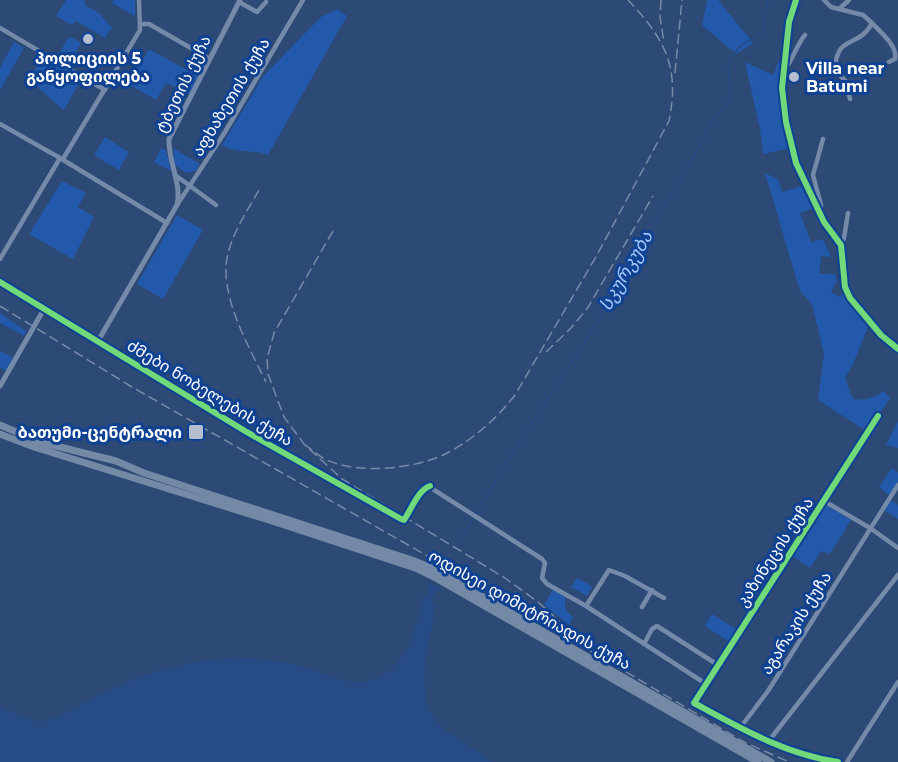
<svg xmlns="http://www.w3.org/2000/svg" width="898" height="762" font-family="Montserrat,'Noto Sans Georgian',sans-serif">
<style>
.green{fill:#2259ab}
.water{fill:#264b85}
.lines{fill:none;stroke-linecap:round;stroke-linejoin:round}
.stream{stroke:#264b85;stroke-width:1.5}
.minor{stroke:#758aa8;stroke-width:4.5}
.tertiary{stroke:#758aa8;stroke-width:5}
.primary{stroke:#7489a6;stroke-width:7}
.rail{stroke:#788aa7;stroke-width:1.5;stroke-dasharray:10 4.5;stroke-linecap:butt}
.cycleway-casing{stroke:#0f4293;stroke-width:10}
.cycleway{stroke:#71d979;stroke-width:6}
.poi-dot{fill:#b6bfcf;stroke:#0f4293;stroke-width:2}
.labels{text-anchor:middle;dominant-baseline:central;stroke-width:6;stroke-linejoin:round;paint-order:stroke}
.poi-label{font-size:16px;font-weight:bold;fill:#fff;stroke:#0f4293}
.street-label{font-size:16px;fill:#fff;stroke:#0f4293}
.water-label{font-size:18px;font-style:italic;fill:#a7c9fb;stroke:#0f4293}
</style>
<rect width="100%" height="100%" fill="#2d4975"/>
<path class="green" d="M66,0H84L86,6L99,13L112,28L105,38L76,21L72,25L56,16Z
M113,0H135V16L112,3Z
M707,0H718L753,43L736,54L702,25Z
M337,9L347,16L268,155C253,149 237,154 222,145L264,75L321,17Z
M69,36L81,43L69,64L57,57Z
M14,42L24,48L0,90V68Z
M149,49L198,76L190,94L166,83L156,100L128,84Z
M43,56L82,78L64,110L29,80Z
M779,61L785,62L783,80L791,148L763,154L760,129L745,62L773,75Z
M105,137L129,152L119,170L94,155Z
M161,148L166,150L171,171L154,162Z
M173,148L200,164L196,171L186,173L175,165Z
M765,173L778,179L782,192L805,185L817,207L800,213L811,242L823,239L831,257L821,256L819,274H835L837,281L831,292L840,297L844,290L870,322L853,364L845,378L853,399C865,401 873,398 884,391L890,398L868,432L818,400L824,354L812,304L800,291Z
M62,181L86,193L78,207L94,217L73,259L29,234Z
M177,215L203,230L163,299L137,284Z
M0,313L26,331L24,336L0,323Z
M0,351L13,358L6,371L0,367Z
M898,421V448L886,445Z
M892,468L898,473V482L889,495L879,487Z
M889,499L898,505V519L882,509Z
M825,504L851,520L830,554L821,551L810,568L791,555Z
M577,578L592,586L587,596L571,587Z
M554,588L566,595C564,606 564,610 573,617L569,625L544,605Z
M712,614L736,629L728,641L705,626Z"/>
<path class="water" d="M430,582L442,589L435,593L431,601L435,608C430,643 412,696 439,724C455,740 476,747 492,762H0V707C14,713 32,724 48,720C65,716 88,699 105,692C135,678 168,666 201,661C232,656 265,658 296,665C319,670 348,687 372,680C407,670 415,630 422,599L426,595Z"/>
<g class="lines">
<path class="stream" d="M459,542L513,452L585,342L705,137L709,125L731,99L728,67L731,57L740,46L758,35L763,30L768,0"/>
<path class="minor" d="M824,0L831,7L863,15L872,23
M239,2L257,12L266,2
M839,9L849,0
M141,24H149L210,59
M0,28L105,90
M783,72C793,61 795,47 805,35
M850,99L846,82L835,69C837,33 859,49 872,23C880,32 898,46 895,59L889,62
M0,124L60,158L167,223
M63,159L140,30L139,0
M175,175L216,205
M177,205L225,132L303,0
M820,215L821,205L813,175L823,139
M841,245L844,238L848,213
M0,259L60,158
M0,282L44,309
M98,341L245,431L401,519L404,520C411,510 418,490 430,486
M428,486L542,559L545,563L542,578L547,584L586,606L706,684
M824,501L870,528L898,548
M586,606L609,570L625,576L664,598
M642,607L652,590
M644,644L652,629L657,626L718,665
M740,728L768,691L898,485
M768,742L898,575
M838,762C785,754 740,728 694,703L878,416
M847,762L898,682"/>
<path class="tertiary" d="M796,0L789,22L782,88L786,122L796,163L824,222L841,245L845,287L850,298L881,335L898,349
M0,386L44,309L98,341L177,205C182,183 168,162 169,139L240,0"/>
<path class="primary" d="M0,425L40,442L116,461L144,473L412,560L434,569L771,762
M0,434L34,447L269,520L418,569L434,577L758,762"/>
<path class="rail" d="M661,0L660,17L664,42
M675,73L682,0
M259,190C246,213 228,239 226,266C224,304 250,349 266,382
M333,231L274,333L267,359L268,374L284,417L304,444L342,479L505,578L538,602L574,634
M0,306L132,387L520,609L744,742L789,762
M546,352L570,329L587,309L653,196
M304,444C311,449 318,456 327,460C359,475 418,469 449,452C475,438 497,418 515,395L597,255L669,121C680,67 665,39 628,0"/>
<defs>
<path id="cycleway" d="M796,0L789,22L782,88L786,122L796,163L824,222L841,245L845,287L850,298L881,335L898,349
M0,282L245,431L401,519L404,520C411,510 418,490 430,486
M838,762C785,754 740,728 694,703L878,416"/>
</defs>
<use href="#cycleway" class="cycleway-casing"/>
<use href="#cycleway" class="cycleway"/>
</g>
<g class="poi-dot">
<circle cx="88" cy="39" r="6"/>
<circle cx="794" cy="77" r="6"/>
<rect x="188" y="424" width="16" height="16" rx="3"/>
</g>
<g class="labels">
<g class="poi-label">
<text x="88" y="58">პოლიციის 5<tspan x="88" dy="18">განყოფილება</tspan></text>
<text x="806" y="68" text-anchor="start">Villa near<tspan x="806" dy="18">Batumi</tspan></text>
<text x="182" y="432" text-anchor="end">ბათუმი-ცენტრალი</text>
</g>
<g class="street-label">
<text transform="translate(183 84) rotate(-64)">ტბეთის ქუჩა</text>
<text transform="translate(231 97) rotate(-59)">აფხაზეთის ქუჩა</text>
<text transform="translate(210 393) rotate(31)">ძმები ნობელების ქუჩა</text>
<text transform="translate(775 552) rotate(-57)">კაზინეცის ქუჩა</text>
<text transform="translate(530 610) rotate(29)">ოდისეი დიმიტრიადის ქუჩა</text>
<text transform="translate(796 623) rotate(-58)">აგარაკის ქუჩა</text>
</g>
<g class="water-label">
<text transform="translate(626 271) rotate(-60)">სკურკუბა</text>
</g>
</g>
</svg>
